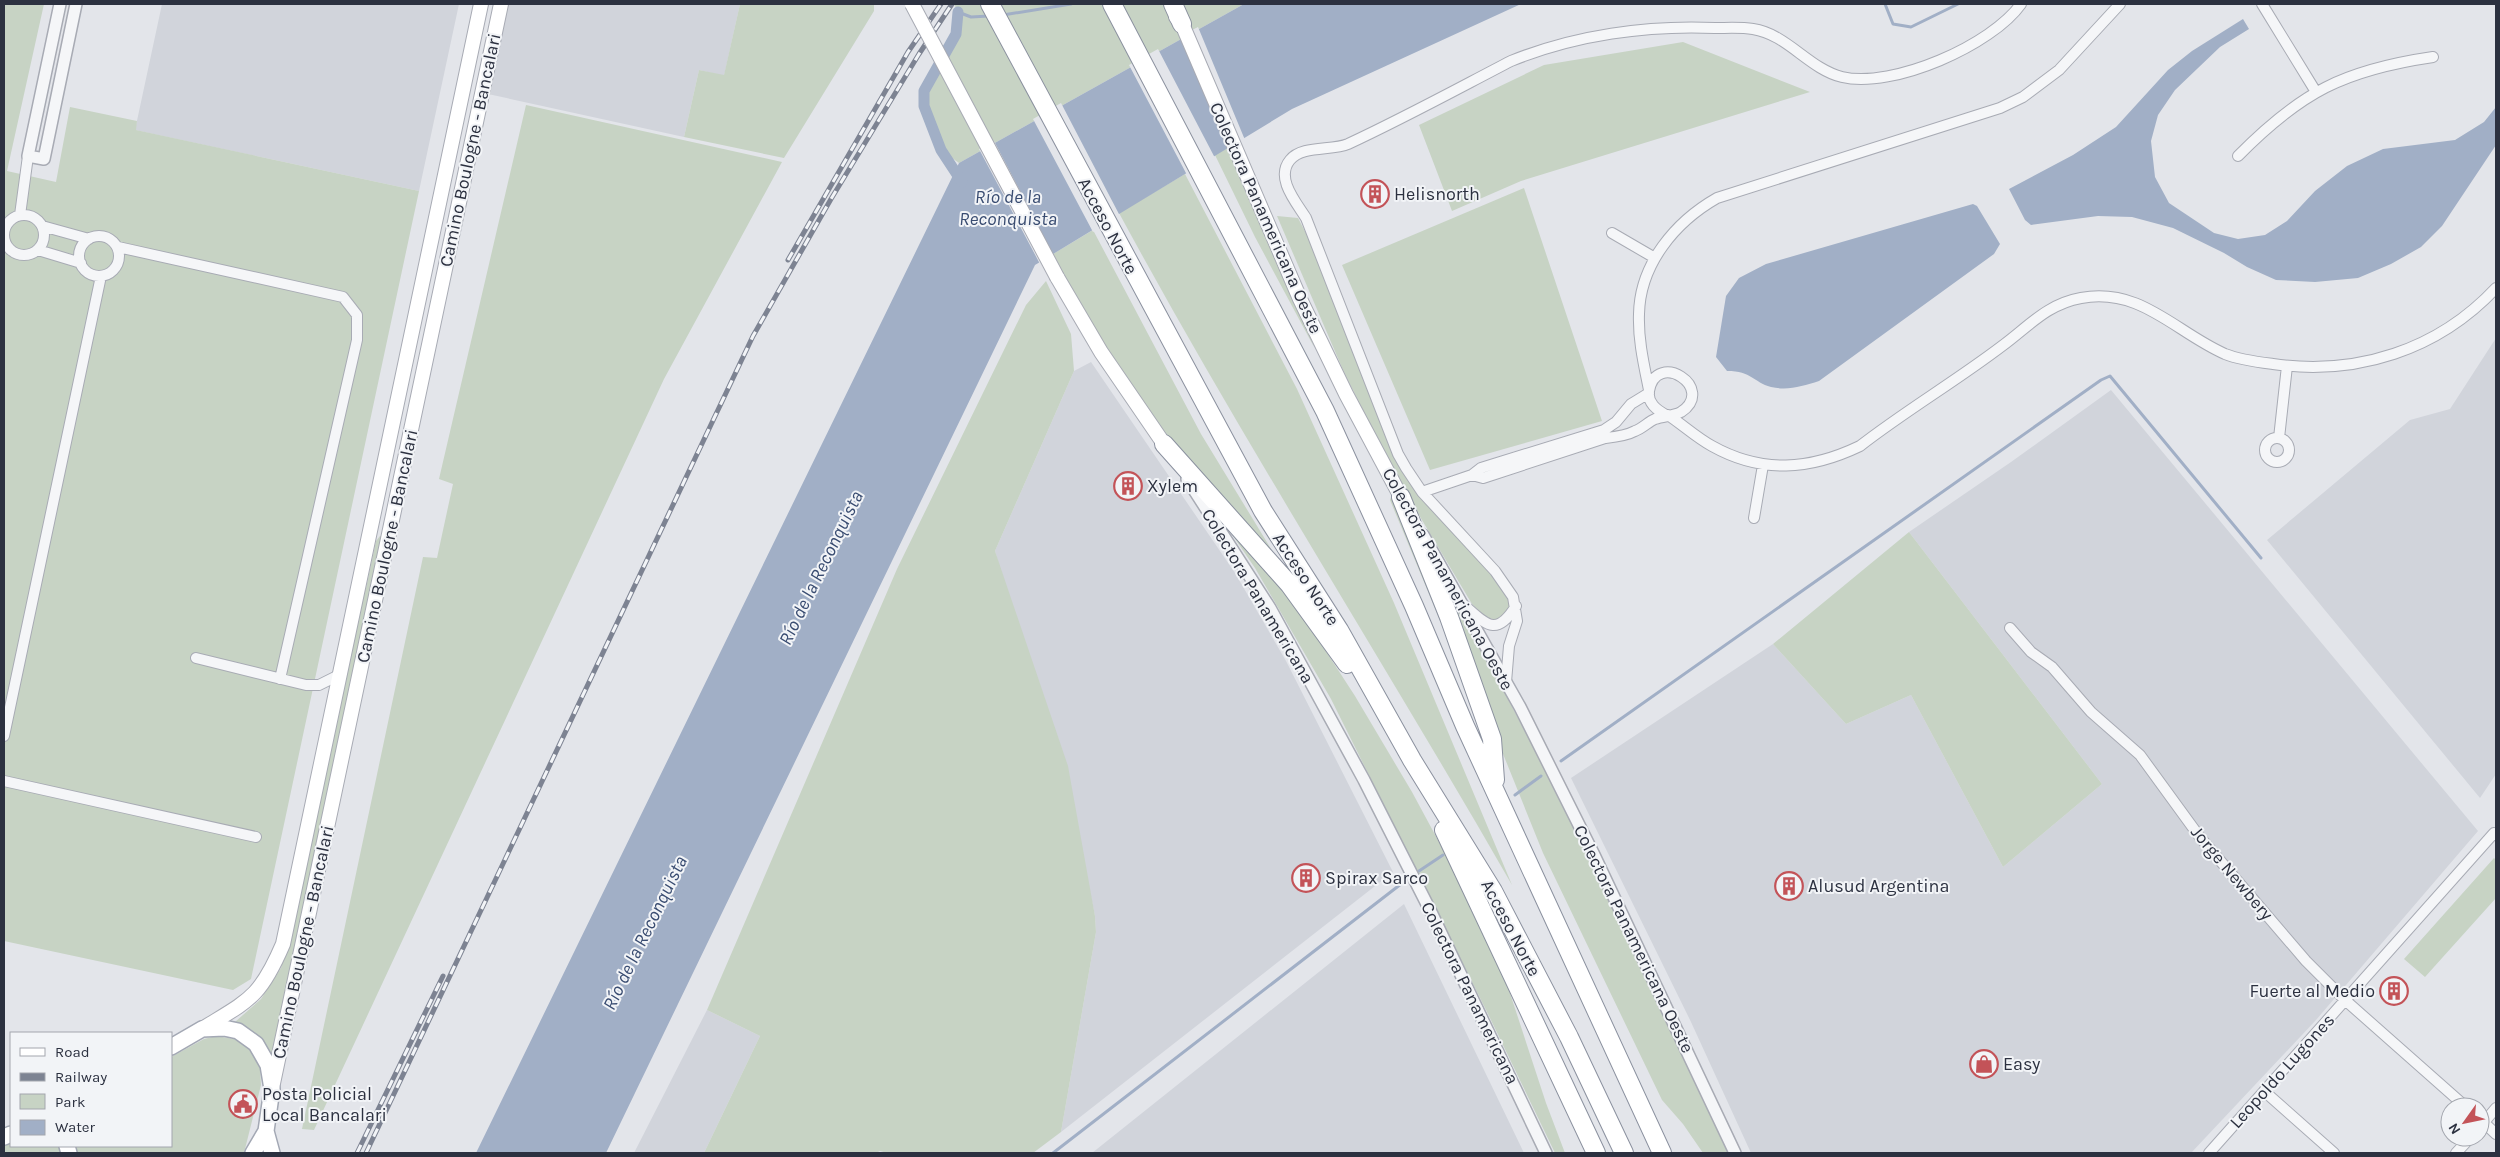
<svg xmlns="http://www.w3.org/2000/svg" width="2500" height="1157" font-family="Karla,sans-serif">
<style>
.built{fill:#d1d4db}
.green{fill:#c7d3c4}
.water{fill:#a1afc6}
.pier{fill:#e3e5ea}
.lines{fill:none;stroke-linecap:round;stroke-linejoin:round}
.stream{stroke:#a1afc6;stroke-width:3}
.canal{stroke:#a1afc6;stroke-width:11}
.minor-casing{stroke:#a8abb4;stroke-width:12}
.tertiary-casing{stroke:#a8abb4;stroke-width:14}
.secondary-casing{stroke:#a8abb4;stroke-width:16}
.primary-casing{stroke:#a3a8b4;stroke-width:18}
.motorway-casing{stroke:#8b919f;stroke-width:20}
.minor{stroke:#f5f6f8;stroke-width:10}
.tertiary{stroke:#f5f6f8;stroke-width:11}
.secondary{stroke:#fff;stroke-width:14}
.primary{stroke:#fff;stroke-width:15}
.motorway{stroke:#fff;stroke-width:18}
.rail-casing{stroke:#7d8392;stroke-width:5}
.rail{stroke:#f2f4f7;stroke-width:3;stroke-dasharray:9;stroke-linecap:butt}
.secondary-bridge-casing{stroke:#a8abb4;stroke-width:16;stroke-linecap:butt}
.secondary-bridge{stroke:#fff;stroke-width:14}
.labels{text-anchor:middle;dominant-baseline:central;stroke-width:4;stroke-linejoin:round;paint-order:stroke}
.street-label{font-size:18px;fill:#2c3140;stroke:#f2f4f7}
.poi-label{font-size:18px;fill:#2c3140;stroke:#f2f4f7;text-anchor:start}
.water-label{font-size:19px;font-style:italic;fill:#394c71;stroke:#f2f4f7}
</style>
<rect width="100%" height="100%" fill="#e3e5ea"/>
<path class="built" d="M162,4H459L419,191L135,130Z
M507,4H740L724,76L699,70L684,137L488,94Z
M2496,338V774L2480,798L2267,540L2410,420L2450,409Z
M1091,362L1235,573L1286,661L1393,872L1061,1132L1096,932L1095,916L1086,872L995,551L1074,371Z
M2111,390L2478,831L2316,1020L2191,1153H1751L1691,1022L1571,778L1773,644L1846,724L1911,695L2003,867L2102,784L1909,532L2011,462Z
M1404,904L1524,1153H1092Z
M707,1010L760,1036L704,1153H634Z"/>
<path class="green" d="M4,4H44L7,171L56,182L70,107L137,121L136,130L419,191L251,979L233,990L4,941Z
M740,4H874V11L784,158L684,137L699,70L724,75Z
M954,4H1244L959,163C940,149 940,146 931,124C927,113 921,102 925,91C934,63 970,35 954,4Z
M1683,42L1810,92L1521,181L1452,211L1419,125L1544,65Z
M526,105L782,162L664,379L314,1130L302,1129L423,557L437,558L453,484L439,479Z
M1233,144L1314,347L1255,237L1215,155Z
M1185,174L1297,389L1394,603L1512,885C1383,660 1243,442 1119,213Z
M1524,188L1602,421L1430,470L1342,265Z
M1277,216L1298,218L1310,241L1398,464C1432,513 1478,552 1512,602L1507,614L1497,620L1485,617L1472,604L1394,473L1343,370Z
M1093,230L1201,434L1290,580L1164,433L1088,319L1053,254Z
M1046,281L1071,334L1074,371L995,551L1068,766L1095,916L1096,932L1061,1132L1033,1153H887L880,1151L876,1153H704L760,1036L707,1010L897,569L1026,305Z
M1392,494L1448,627L1446,635L1390,500Z
M1205,495L1279,579L1355,696L1412,792L1480,918L1506,981L1546,1103L1565,1153H1555L1489,1016L1331,699L1255,568Z
M1909,532L2102,784L2003,867L1911,695L1846,724L1773,644Z
M380,536H382L272,1056L261,1040L235,1022L261,999L281,968L296,915L361,598L366,588L376,541Z
M1438,571C1545,759 1637,956 1728,1153H1703L1683,1124L1662,1100L1543,853L1495,734Z
M2494,858L2496,860V898L2425,977L2404,959Z
M216,1036L240,1040L255,1054L260,1067L261,1085L244,1153H77L74,1146H171V1057L204,1039Z
M11,1143V1146H59L61,1153H4V1145Z"/>
<path class="water" d="M1244,4H1521L1292,109L1035,265L606,1153H476L959,163Z
M2243,19L2249,29L2220,47L2175,90L2158,115L2151,141L2155,177L2169,203L2214,233L2238,239L2265,235L2287,221L2315,191L2347,166L2383,149L2455,140L2484,122L2496,107V145L2442,226L2421,247L2391,264L2358,278L2315,282L2276,280L2247,267L2224,253L2173,228L2132,217L2098,216L2031,225L2025,220L2009,189L2073,155L2116,127L2168,70L2192,51Z
M1973,204L1977,206L2000,244L1994,254L1819,381C1803,386 1788,391 1771,387C1753,382 1752,371 1727,371L1716,357L1726,296L1739,278L1766,264Z"/>
<path class="pier" d="M1198,27L1245,140L1234,147L1184,34Z
M1158,49L1215,158L1187,175L1129,65Z
M1061,103L1120,216L1093,232L1033,119Z
M994,141L1054,256L1040,264L979,149Z"/>
<g class="lines">
<path class="stream" d="M1885,4L1893,24L1911,27L1958,4
M958,12L971,17L989,16
M1003,15L1071,4
M1561,761L2101,380L2110,376L2261,558
M1515,795L1541,776
M1419,871L1443,855
M1053,1153L1401,884"/>
<path class="canal" d="M958,12L956,34L924,91V106L941,150L962,182"/>
<defs>
<path id="minor" d="M2262,4L2316,92
M2238,156C2301,92 2344,70 2433,57
M4 235a20 20 0 1 1 40 0a20 20 0 1 1-40 0Z
M20,215L28,156
M42,226L89,239
M1612,233L1655,258
M79 256a20 20 0 1 1 40 0a20 20 0 1 1-40 0Z
M118,247L343,297L357,315V340L280,679
M38,250L81,263
M1649,390C1644,365 1638,340 1639,314C1640,264 1675,222 1717,198L2000,108L2023,97L2059,70L2120,4
M1649,393L1631,404L1616,422L1604,430L1481,468L1472,475L1483,478L1605,438C1615,437 1626,436 1635,431C1643,428 1648,422 1655,419C1663,416 1674,416 1681,412C1717,388 1656,349 1649,391C1647,403 1657,410 1666,415
M1668,415C1683,425 1697,438 1712,446C1762,474 1810,470 1860,446C1905,411 1956,381 2002,346C2028,327 2047,304 2081,298C2141,287 2175,332 2225,354C2240,360 2257,362 2273,364C2357,376 2438,350 2496,288
M2279,438L2287,366
M2265 450a12 12 0 1 1 24 0a12 12 0 1 1-24 0Z
M1422,492L1472,475
M1754,518L1763,465
M1464,605C1486,624 1496,638 1516,606
M2010,628L2031,652L2052,667L2091,712L2140,755L2199,836L2306,961L2345,1000L2466,1107
M196,658L306,685H319L339,675
M1506,682L1509,646L1517,621L1513,597L1495,571L1422,492L1406,468L1398,454L1306,218C1296,202 1275,178 1290,160C1302,145 1332,151 1348,144C1404,118 1457,89 1511,61C1575,35 1647,25 1715,28C1727,28 1741,27 1753,29C1787,34 1809,69 1842,77C1893,89 1992,45 2021,4
M4,736L101,276
M4,781L256,837
M2264,1091L2334,1153
M2480,1119L2496,1134
M2480,1127L2496,1108
M2209,1153L2494,833L2496,835
M2456,1153L2471,1137"/>
<path id="tertiary" d="M60,4L28,156L44,159L76,4
M1187,479L1270,608L1364,780L1431,912L1546,1153
M1423,535L1520,707L1594,855L1735,1153"/>
<path id="secondary" d="M1176,17L1182,24L1300,299L1346,394L1401,497
M1057,277L1101,352L1164,444
M202,1029C249,1000 260,998 283,944L481,4
M272,1088L501,4"/>
<path id="primary" d="M171,1047L202,1029L224,1028L238,1031L256,1044L268,1065L272,1089L266,1131L253,1153
M266,1131L272,1153
M4,1137L11,1134
M67,1146L69,1153"/>
<path id="motorway" d="M990,4L1263,511L1339,630L1412,760L1493,891L1569,1037L1624,1153
M1112,4L1325,411L1414,606L1465,726L1662,1153
M1173,4L1182,24
M1164,444L1289,584L1347,664
M1401,497L1449,617L1492,739L1495,780
M1444,830L1596,1153"/>
</defs>
<use href="#minor" class="minor-casing"/>
<use href="#tertiary" class="tertiary-casing"/>
<use href="#secondary" class="secondary-casing"/>
<use href="#primary" class="primary-casing"/>
<use href="#motorway" class="motorway-casing"/>
<use href="#minor" class="minor"/>
<use href="#tertiary" class="tertiary"/>
<use href="#secondary" class="secondary"/>
<use href="#primary" class="primary"/>
<use href="#motorway" class="motorway"/>
<defs>
<path id="rail" d="M788,260L908,52L941,4
M357,1153L443,976
M366,1153L753,336L831,199L919,54L952,4"/>
</defs>
<use href="#rail" class="rail-casing"/>
<use href="#rail" class="rail"/>
<defs>
<path id="secondary-bridge" d="M912,4L1057,277"/>
</defs>
<use href="#secondary-bridge" class="secondary-bridge-casing"/>
<use href="#secondary-bridge" class="secondary-bridge"/>
</g>
<defs>
<symbol id="building-ring" viewBox="-11 -11 22 22"><circle r="9.5" fill="#f2f4f7" stroke="#c35358" stroke-width="1.5"/><path d="M-4-6H4V6H1V3H-1V6H-4ZM-2.5-4.3h1.7v1.8h-1.7ZM.8-4.3h1.7v1.8H.8ZM-2.5-1h1.7V.8h-1.7ZM.8-1h1.7V.8H.8Z" fill="#c35358"/></symbol>
<symbol id="shop-ring" viewBox="-11 -11 22 22"><circle r="9.5" fill="#f2f4f7" stroke="#c35358" stroke-width="1.5"/><path d="M-5-2.5h2.3a2.7 3.5 0 0 1 5.4 0H5L5.5 6h-11ZM-1.5-2.5h3a1.5 2.3 0 0 0-3 0Z" fill="#c35358"/></symbol>
<symbol id="civic-ring" viewBox="-11 -11 22 22"><circle r="9.5" fill="#f2f4f7" stroke="#c35358" stroke-width="1.5"/><path d="M-.6-6.5H3V-4.5H.6V-3L4-1V1h2V6H-6V1h2V-1L-.6-3ZM-1.2 2.5V6h2.4V2.5Z" fill="#c35358"/></symbol>
</defs>
<g fill-rule="evenodd">
<use href="#building-ring" x="1359" y="178" width="32" height="32"/>
<use href="#building-ring" x="1112" y="470" width="32" height="32"/>
<use href="#building-ring" x="1290" y="862" width="32" height="32"/>
<use href="#building-ring" x="1773" y="870" width="32" height="32"/>
<use href="#building-ring" x="2378" y="975" width="32" height="32"/>
<use href="#shop-ring" x="1968" y="1048" width="32" height="32"/>
<use href="#civic-ring" x="227" y="1088" width="32" height="32"/>
</g>
<g class="labels">
<g class="street-label">
<text transform="translate(470 150) rotate(-78)">Camino Boulogne - Bancalari</text>
<text transform="translate(1266 218) rotate(66)">Colectora Panamericana Oeste</text>
<text transform="translate(1108 226) rotate(62)">Acceso Norte</text>
<text transform="translate(387 546) rotate(-78)">Camino Boulogne - Bancalari</text>
<text transform="translate(1306 579) rotate(57)">Acceso Norte</text>
<text transform="translate(1448 579) rotate(61)">Colectora Panamericana Oeste</text>
<text transform="translate(1258 596) rotate(59)">Colectora Panamericana</text>
<text transform="translate(2232 873) rotate(50)">Jorge Newbery</text>
<text transform="translate(1511 928) rotate(62)">Acceso Norte</text>
<text transform="translate(1634 939) rotate(64)">Colectora Panamericana Oeste</text>
<text transform="translate(303 942) rotate(-78)">Camino Boulogne - Bancalari</text>
<text transform="translate(1470 993) rotate(64)">Colectora Panamericana</text>
<text transform="translate(2282 1071) rotate(-48)">Leopoldo Lugones</text>
</g>
<g class="poi-label">
<text x="1394" y="194">Helisnorth</text>
<text x="1147" y="486">Xylem</text>
<text x="1325" y="878">Spirax Sarco</text>
<text x="1808" y="886">Alusud Argentina</text>
<text x="2375" y="991" text-anchor="end">Fuerte al Medio</text>
<text x="2003" y="1064">Easy</text>
<text x="262" y="1094">Posta Policial<tspan x="262" dy="21">Local Bancalari</tspan></text>
</g>
<g class="water-label">
<text x="1008" y="197">Río de la<tspan x="1008" dy="22">Reconquista</tspan></text>
<text transform="translate(821 568) rotate(-64)">Río de la Reconquista</text>
<text transform="translate(645 933) rotate(-64)">Río de la Reconquista</text>
</g>
</g>
<rect width="2500" height="1157" fill="none" stroke="#2c3140" stroke-width="10"/>
<rect x="10" y="1032" width="162" height="115" fill="#f2f4f7" stroke="#a3a6ae"/>
<rect x="20" y="1048" width="25" height="8" fill="#ffffff" stroke="#a3a6ae"/>
<text x="55" y="1057" font-size="15" fill="#2c3140">Road</text>
<rect x="20" y="1073" width="25" height="8" fill="#7d8392" stroke="#a3a6ae"/>
<text x="55" y="1082" font-size="15" fill="#2c3140">Railway</text>
<rect x="20" y="1094" width="25" height="15" fill="#c7d3c4" stroke="#a3a6ae"/>
<text x="55" y="1107" font-size="15" fill="#2c3140">Park</text>
<rect x="20" y="1120" width="25" height="15" fill="#a1afc6" stroke="#a3a6ae"/>
<text x="55" y="1132" font-size="15" fill="#2c3140">Water</text>
<g transform="translate(2465 1122) rotate(237)"><circle r="24" fill="#f2f4f7" stroke="#a3a6ae"/>
<path d="M0-4L9 19L0 12L-9 19Z" fill="#c35358"/>
<text y="-8" font-size="14" font-weight="bold" text-anchor="middle" fill="#2c3140">N</text>
</g>
</svg>
